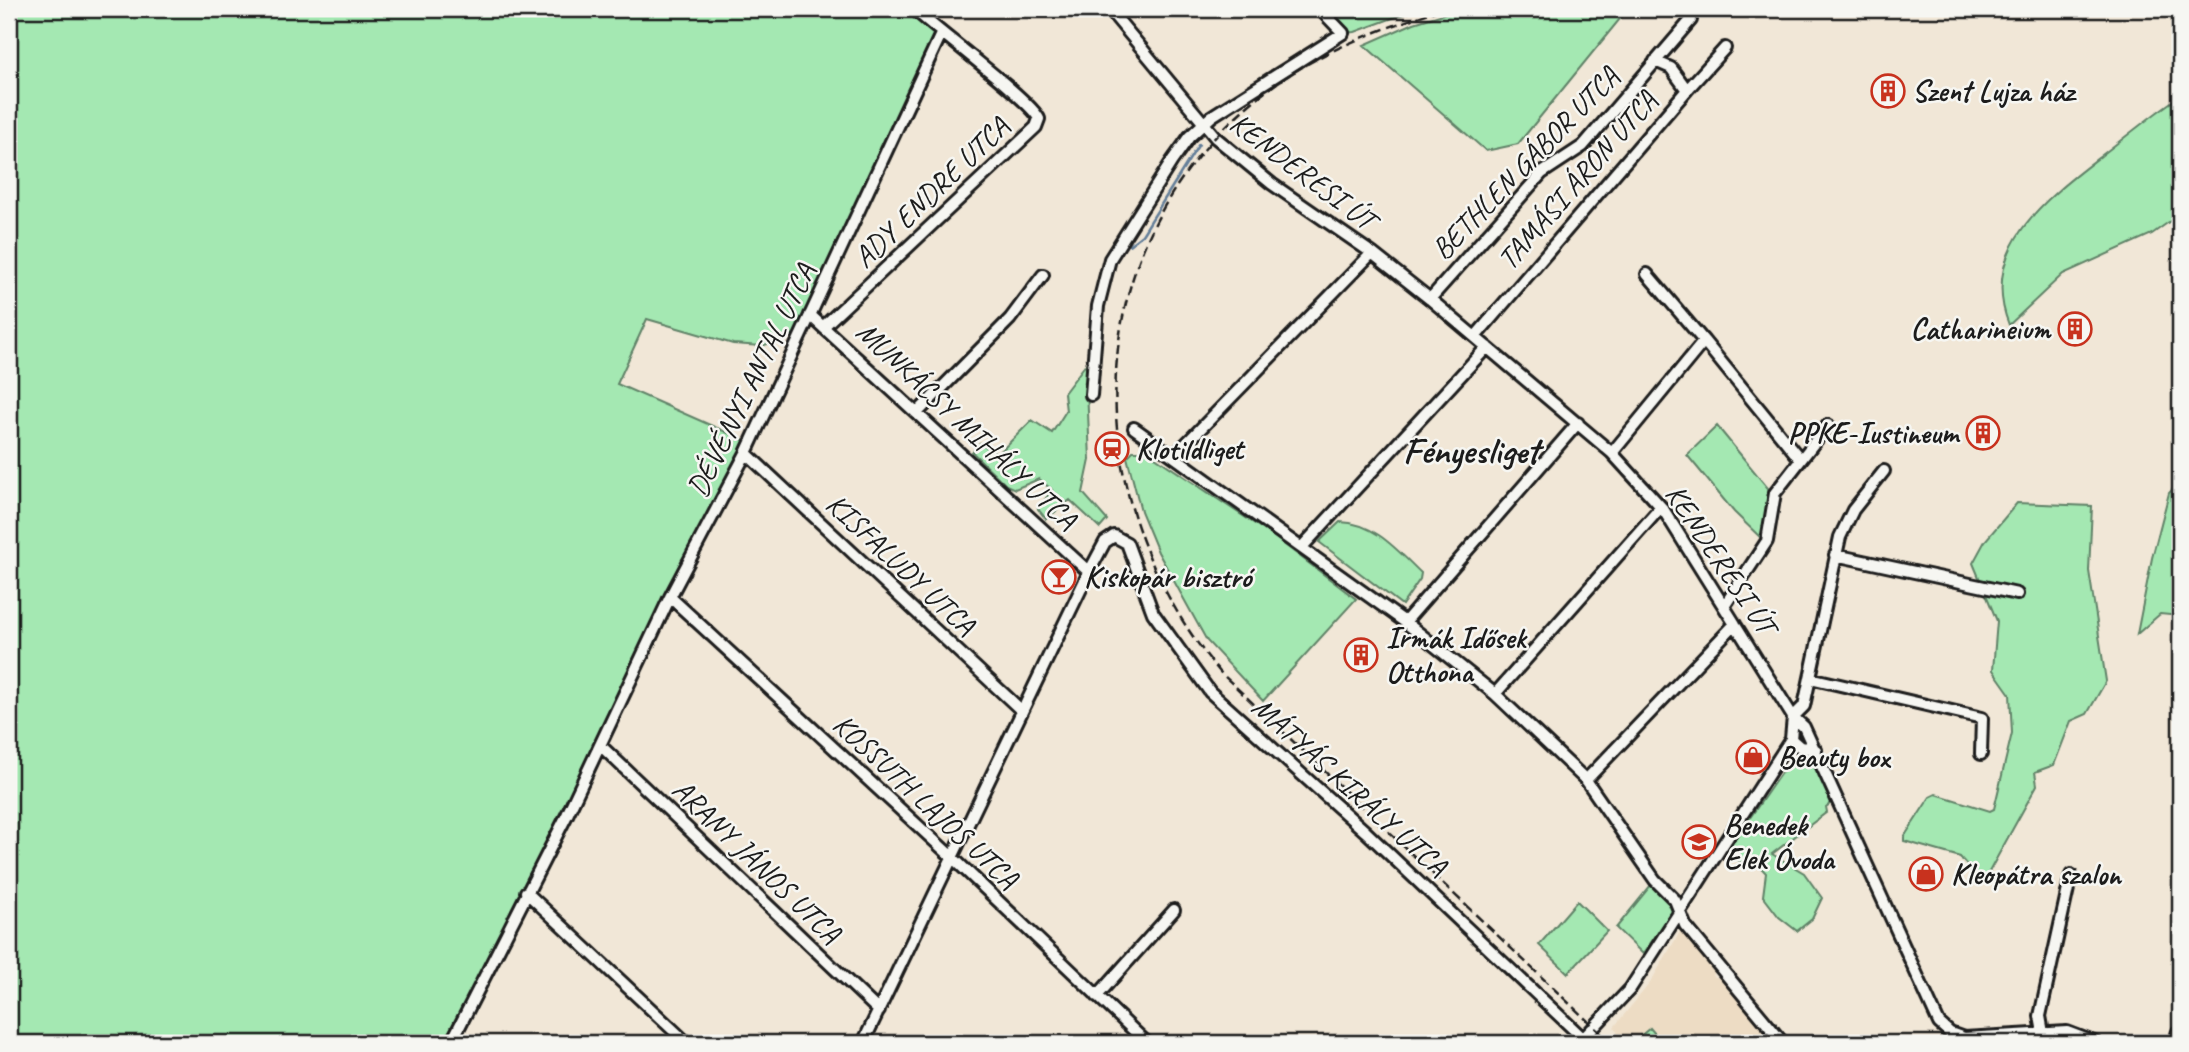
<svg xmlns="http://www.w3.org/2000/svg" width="2189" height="1052" font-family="Caveat,sans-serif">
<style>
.built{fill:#eddcc4}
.green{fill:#a4e8b2;stroke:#608267;stroke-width:2}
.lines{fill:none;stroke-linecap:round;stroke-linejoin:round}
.stream{stroke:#637e99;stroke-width:2.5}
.minor-casing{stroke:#1c1c1c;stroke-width:16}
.primary-casing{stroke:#1c1c1c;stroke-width:21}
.minor{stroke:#f6f6f2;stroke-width:10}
.primary{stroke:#fedd96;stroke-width:16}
.rail{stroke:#1c1c1c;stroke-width:2.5;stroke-dasharray:10 5;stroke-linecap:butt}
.labels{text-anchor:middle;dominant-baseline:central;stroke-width:5;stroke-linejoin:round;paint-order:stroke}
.poi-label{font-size:30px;font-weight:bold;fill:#1c1c1c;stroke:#f6f6f2;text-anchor:start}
.street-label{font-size:30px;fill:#1c1c1c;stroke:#f6f6f2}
.district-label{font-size:37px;font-weight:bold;fill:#1c1c1c;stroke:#f6f6f2}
</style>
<rect width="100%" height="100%" fill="#f1e7d7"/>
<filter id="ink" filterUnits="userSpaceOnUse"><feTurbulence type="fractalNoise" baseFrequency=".0143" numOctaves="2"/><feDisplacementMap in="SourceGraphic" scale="14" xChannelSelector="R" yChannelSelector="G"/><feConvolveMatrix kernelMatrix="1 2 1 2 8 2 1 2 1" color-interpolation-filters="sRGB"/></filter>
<g filter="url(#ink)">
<path class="built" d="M1681,930L1715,971L1713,976L1722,979L1779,1043H1624L1614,1027L1650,983Z"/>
<path class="green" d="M9,9H914L941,34L803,331L762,346L733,344L647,319L617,384L751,443L451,1043H9Z
M1320,9H1417L1355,32L1343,33Z
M1459,9H1628L1518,144L1486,151L1364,45L1414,23Z
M2180,96V214L2152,234L2063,274L2009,325C1978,248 2049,196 2102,155C2128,135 2153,114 2180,96Z
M1086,364L1090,460L1083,493L1107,520L1100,528L1070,500L1046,519L1038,509L1052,490L1039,479L1015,489L1006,485L972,452L980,443L998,454L1032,420L1052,433L1066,411L1064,393Z
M1717,426L1772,493L1763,540L1734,512L1687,455Z
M1133,451H1146L1273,536L1356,599L1263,701L1207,641L1158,552L1141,511L1127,457Z
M2180,482V616L2160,614L2137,634L2152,558L2169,493Z
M2017,503L2092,506L2089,571L2106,681L2087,714L2071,721L2054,765L2035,772L2037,785L1984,881H1980L1960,857L1904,841V837L1930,797L1936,794L1990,811L1994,809L2012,733L2010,694L1993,670L1997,621L1973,563L1985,541Z
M1340,522C1375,523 1397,550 1421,573L1420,579L1402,605L1319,542Z
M1807,761L1817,764L1834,801L1826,807L1827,812L1772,854L1804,873L1822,898L1812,919L1797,931L1779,917L1763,896L1766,873L1753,859L1744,865L1727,851L1783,770L1790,762Z
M1655,880L1669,897L1674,909L1643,954L1616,928Z
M1577,901L1607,931L1568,973L1539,945Z
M1650,1028L1663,1043H1632Z"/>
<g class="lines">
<path class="stream" d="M1129,245L1142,235L1199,144"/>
<defs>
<path id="minor" d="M1109,9L1216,138L1272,184L1372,253L1430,299L1612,453L1663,509L1793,717L1804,727L1939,1023L1950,1033L1964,1038L2067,1032L2096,1043
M1687,90L1725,48
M1430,299L1542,173L1583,146L1691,20
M810,315L1089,572
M824,326L1036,127L1039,119C1033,102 935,29 914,9
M1475,337L1687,90L1671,68L1655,61
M1704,341L1800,459
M1091,395L1098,306L1110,259L1172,161L1189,137L1212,116L1343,33L1320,9
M918,412L1010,319L1043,275
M1134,428L1405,622L1495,694L1586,780L1655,880L1675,900L1685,925L1783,1043
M746,453L1021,710
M1612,453L1704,341L1647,274
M1175,455L1372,253
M1302,547L1487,347
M1835,555L2017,594
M670,597L953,858L1147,1043
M1725,605L1767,541L1775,493L1828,425
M1405,622L1578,423
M1810,678L1982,718L1981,754
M1495,694L1661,507
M1791,739L1800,747L1816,750
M601,746L879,1011
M1586,780L1735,624
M526,892L687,1043
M1097,996L1174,910
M2043,1033L2040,1016L2071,875
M451,1043L567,815L670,597L746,453L941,34
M863,1043L1089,572L1105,542L1114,536L1127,543L1153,613L1210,692L1366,832L1588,1043
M1579,1043L1630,989L1791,739L1793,717L1804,706L1840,537L1853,510L1884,471"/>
<path id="primary" d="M2178,1043L2180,1033"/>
</defs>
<use href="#minor" class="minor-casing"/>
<use href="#primary" class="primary-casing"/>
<use href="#minor" class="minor"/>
<use href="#primary" class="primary"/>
<path class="rail" d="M1441,9C1382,29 1324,49 1273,86C1076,230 1070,493 1220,672L1611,1043"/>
</g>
</g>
<defs>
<symbol id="building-ring" viewBox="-11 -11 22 22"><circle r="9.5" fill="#f6f6f2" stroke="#c8321e" stroke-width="1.5"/><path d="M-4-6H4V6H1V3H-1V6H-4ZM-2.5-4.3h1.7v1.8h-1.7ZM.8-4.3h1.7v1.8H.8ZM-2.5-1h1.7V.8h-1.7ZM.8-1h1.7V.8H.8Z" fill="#c8321e"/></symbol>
<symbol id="station-ring" viewBox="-11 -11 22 22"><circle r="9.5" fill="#f6f6f2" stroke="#c8321e" stroke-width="1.5"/><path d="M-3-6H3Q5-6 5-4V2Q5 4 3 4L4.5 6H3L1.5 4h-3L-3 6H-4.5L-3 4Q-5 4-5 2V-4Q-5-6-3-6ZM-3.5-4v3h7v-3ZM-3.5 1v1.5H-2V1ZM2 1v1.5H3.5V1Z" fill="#c8321e"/></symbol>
<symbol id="bar-ring" viewBox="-11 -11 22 22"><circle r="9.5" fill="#f6f6f2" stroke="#c8321e" stroke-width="1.5"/><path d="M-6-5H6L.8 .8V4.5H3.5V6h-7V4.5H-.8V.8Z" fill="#c8321e"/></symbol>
<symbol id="shop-ring" viewBox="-11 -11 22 22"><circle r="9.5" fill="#f6f6f2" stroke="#c8321e" stroke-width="1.5"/><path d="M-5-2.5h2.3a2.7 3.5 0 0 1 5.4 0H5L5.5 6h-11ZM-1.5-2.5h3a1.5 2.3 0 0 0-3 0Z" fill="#c8321e"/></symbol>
<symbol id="school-ring" viewBox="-11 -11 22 22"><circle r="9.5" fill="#f6f6f2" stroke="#c8321e" stroke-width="1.5"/><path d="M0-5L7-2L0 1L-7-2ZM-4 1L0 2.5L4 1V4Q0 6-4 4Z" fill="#c8321e"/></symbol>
</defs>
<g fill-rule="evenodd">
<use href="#building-ring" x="1869" y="72" width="38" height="38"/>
<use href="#building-ring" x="2056" y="310" width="38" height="38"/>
<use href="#building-ring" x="1964" y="414" width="38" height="38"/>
<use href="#station-ring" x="1093" y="430" width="38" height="38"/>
<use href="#bar-ring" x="1040" y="558" width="38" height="38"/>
<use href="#building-ring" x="1342" y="636" width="38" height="38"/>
<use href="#shop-ring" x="1734" y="738" width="38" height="38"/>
<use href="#school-ring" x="1680" y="823" width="38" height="38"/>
<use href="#shop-ring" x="1907" y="855" width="38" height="38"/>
</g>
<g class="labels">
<g class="poi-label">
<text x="1912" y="91">Szent Lujza ház</text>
<text x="2050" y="329" text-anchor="end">Catharineium</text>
<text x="1958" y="433" text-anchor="end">PPKE-Iustineum</text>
<text x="1136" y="449">Klotildliget</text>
<text x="1084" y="577">Kiskopár bisztró</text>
<text x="1386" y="638">Irmák Idősek<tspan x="1386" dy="34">Otthona</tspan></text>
<text x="1778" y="757">Beauty box</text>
<text x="1724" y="825">Benedek<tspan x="1724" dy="34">Elek Óvoda</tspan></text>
<text x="1951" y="874">Kleopátra szalon</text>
</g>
<g class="street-label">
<text transform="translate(1525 163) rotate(-46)">BETHLEN GÁBOR UTCA</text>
<text transform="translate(1303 171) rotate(37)">KENDERESI ÚT</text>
<text transform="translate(1577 180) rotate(-49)">TAMÁSI ÁRON UTCA</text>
<text transform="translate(931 192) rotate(-44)">ADY ENDRE UTCA</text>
<text transform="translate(751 380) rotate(-64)">DÉVÉNYI ANTAL UTCA</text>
<text transform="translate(967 425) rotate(43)">MUNKÁCSY MIHÁLY UTCA</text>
<text transform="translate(1721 559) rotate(56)">KENDERESI ÚT</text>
<text transform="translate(901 564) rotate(43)">KISFALUDY UTCA</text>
<text transform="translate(1350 786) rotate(42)">MÁTYÁS KIRÁLY UTCA</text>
<text transform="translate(926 801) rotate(43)">KOSSUTH LAJOS UTCA</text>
<text transform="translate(757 861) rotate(44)">ARANY JÁNOS UTCA</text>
</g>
<g class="district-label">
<text x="1471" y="450">Fényesliget</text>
</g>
</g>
<rect width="2189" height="1052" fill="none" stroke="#f6f6f2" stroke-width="35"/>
<rect x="18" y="18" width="2154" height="1017" fill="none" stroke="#1c1c1c" stroke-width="2.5" filter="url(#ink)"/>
</svg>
